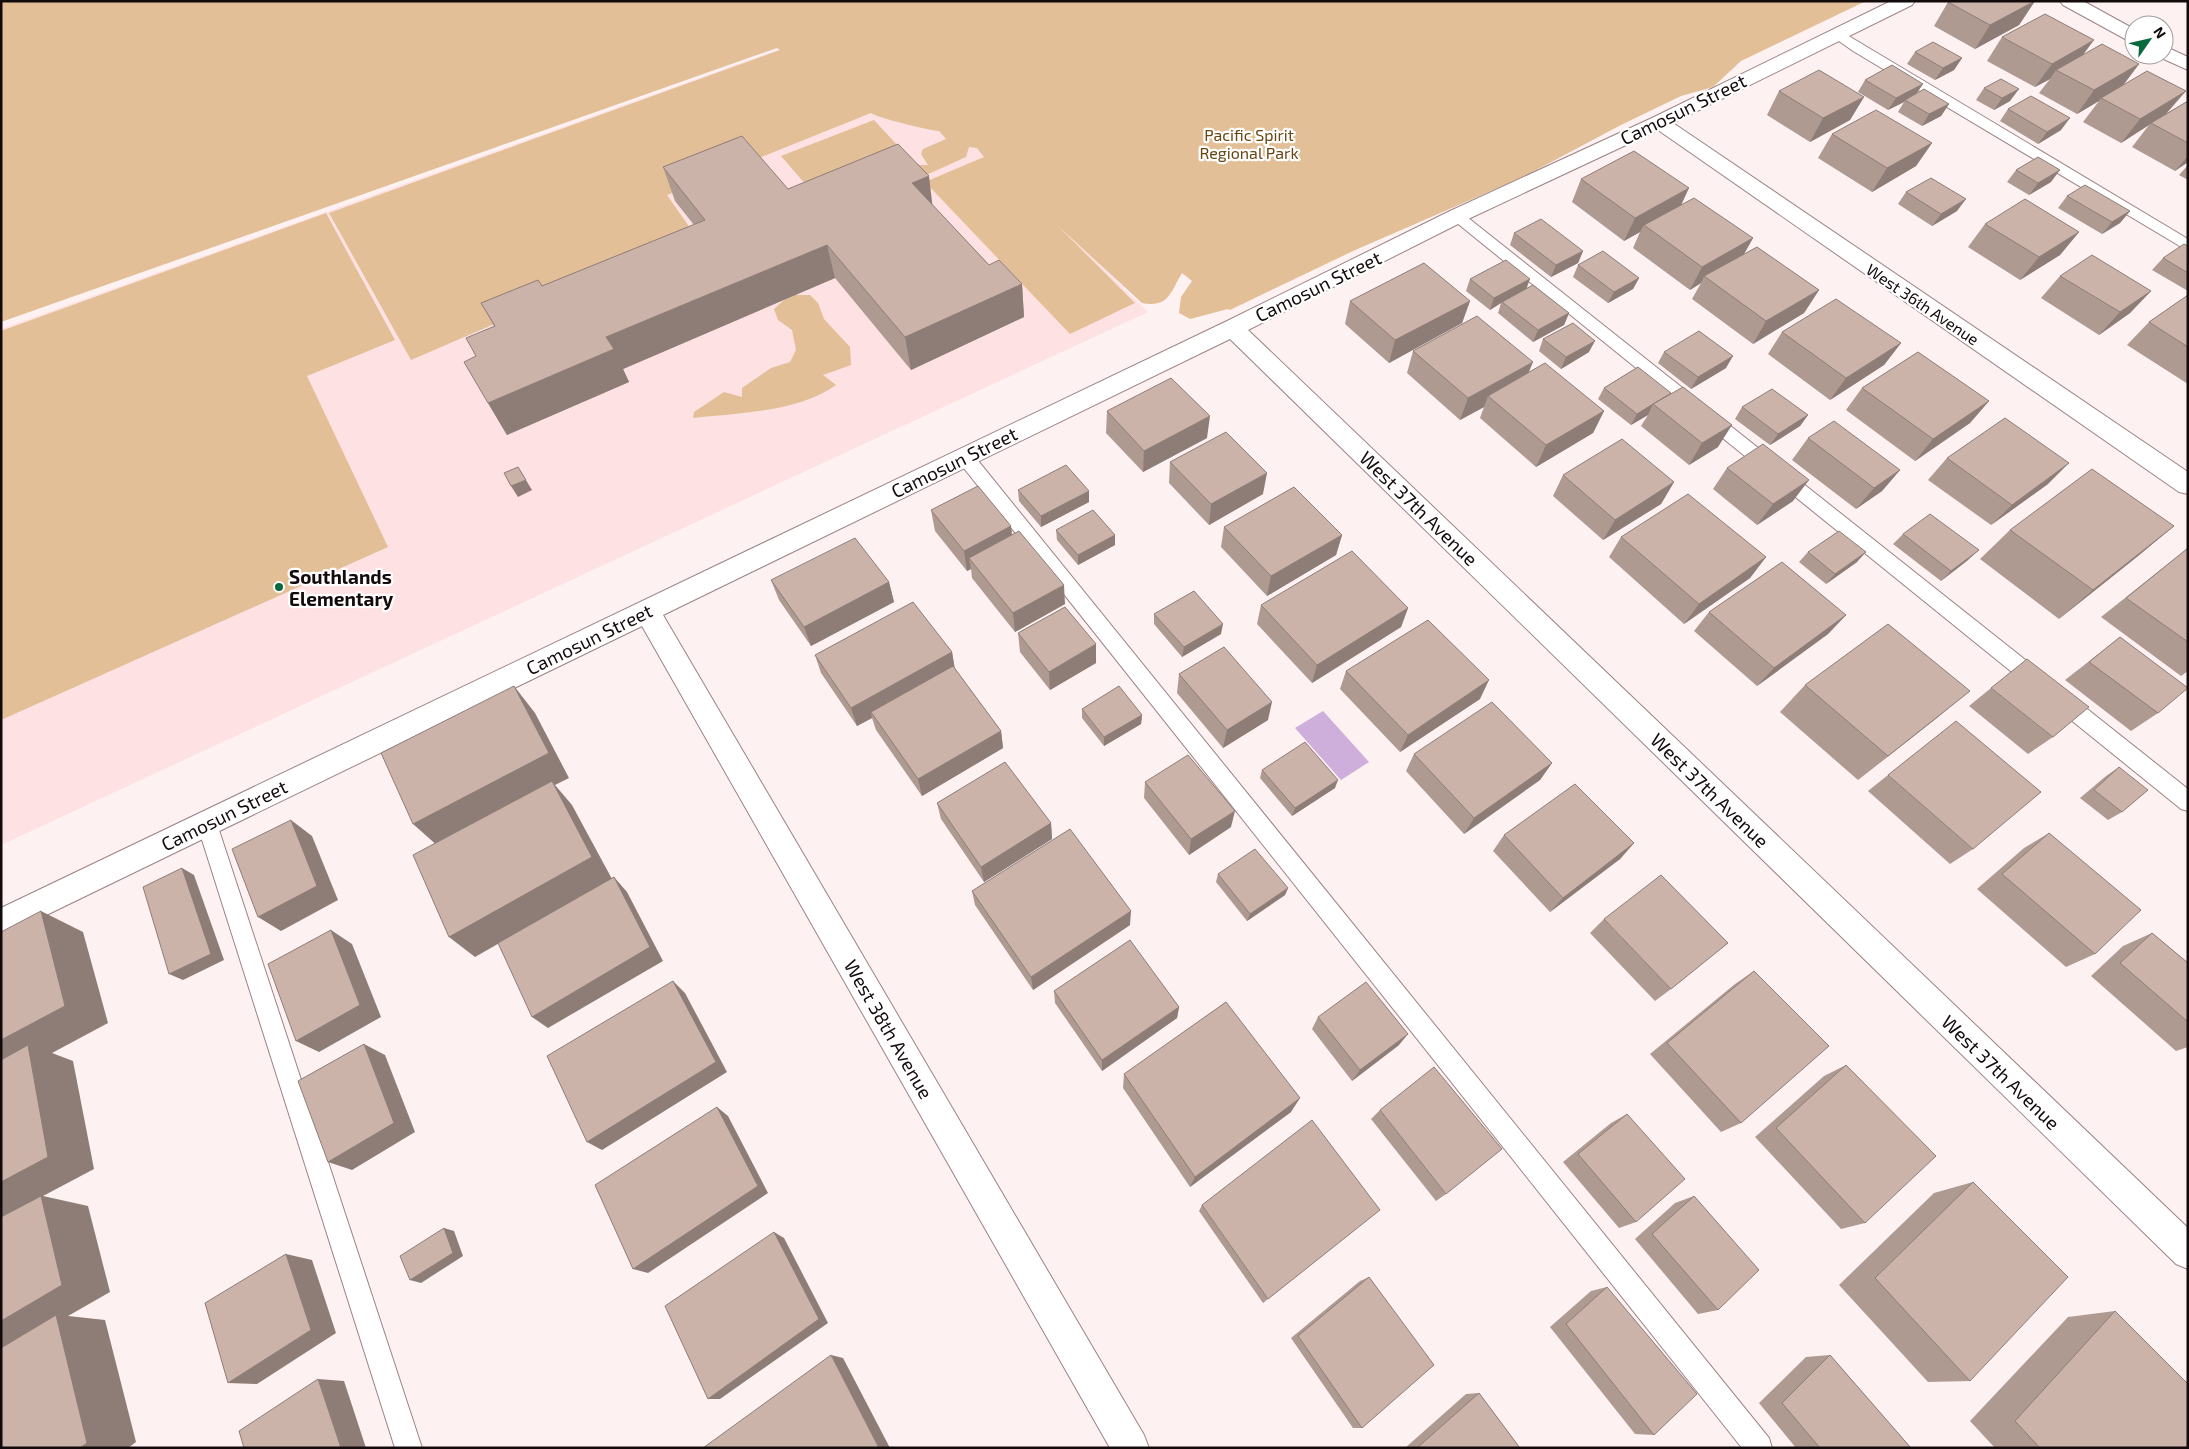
<svg xmlns="http://www.w3.org/2000/svg" width="2189" height="1449" font-family="'Exo 2',sans-serif">
<style>
.built{fill:#fee1e3}
.green{fill:#e2bf97}
.water{fill:#ceaedb}
.lines{fill:none;stroke-linecap:round;stroke-linejoin:round}
.lane-casing{stroke:#9c8385;stroke-width:2}
.street-casing{stroke:#9c8385;stroke-width:2}
.lane{fill:#fff;fill-rule:evenodd}
.street{fill:#fff;fill-rule:evenodd}
.wall{fill:#af9a92}
.shaded-wall{fill:#8e7d77}
.building{fill:#cbb3aa;stroke:#8e7d77}
.poi-dot{fill:#07693e;stroke:#fff;stroke-width:2}
.labels{text-anchor:middle;dominant-baseline:central;stroke-width:4.5;stroke-linejoin:round;paint-order:stroke}
.far-park-label{font-size:16px;fill:#684411;stroke:#fff}
.far-street-label{font-size:16px;fill:#130a0b;stroke:#fff}
.street-label{font-size:19px;fill:#130a0b;stroke:#fff}
.poi-label{font-size:19px;font-weight:bold;fill:#130a0b;stroke:#fff;text-anchor:start}
</style>
<rect width="100%" height="100%" fill="#fdf1f2"/>
<path class="built" d="M855,22L1148,312L1,845V329Z"/>
<path class="green" d="M1,1H1866L1741,61L1713,87L1681,96L1621,125L1523,177L1353,251L1230,310L1228,309L1190,319L1179,313L1181,297L1192,281L1182,273C1170,293 1169,308 1142,303L1057,225L1135,303L1070,334L925,182L984,157L977,148L969,147L966,157L924,176L820,201L781,156L874,120L913,162L920,165H928L921,154L923,149L946,139L939,131C928,130 878,118 871,113L667,195L704,248L550,300L411,360L329,213L780,50L777,48L1,322Z
M326,213L395,340L307,376L388,547L1,720V331Z
M795,295H810L818,303L824,319L850,347L851,365L823,375L836,385C799,412 738,413 693,418L694,412L724,392L742,397V388L771,368L790,362L796,350L792,330L778,320L774,309L784,300Z"/>
<path class="water" d="M1323,711L1369,762L1341,780L1295,728Z"/>
<g class="lines">
<defs>
<path id="lane" d="M1837,29L2188,239V251L1853,51L1832,36L1830,33Z
M1457,211L1462,213L2188,789V811L2181,809L1452,219L1449,216L1452,213Z
M965,450L971,452L1769,1438L1772,1448H1742L959,462L956,457L959,452Z
M207,814L214,817L217,824L422,1448H395L197,824L200,817Z"/>
<path id="street" d="M1891,1H1915L1912,5L1673,123L2188,472V494L2179,492L1658,130L1464,221L1248,330L2188,1228V1269L2176,1264L1230,339L663,615L1144,1435L1149,1448H1110L642,626L1,937V908L1225,322L1450,211L1652,118Z
M2060,1H2083L2134,29V42L2127,40L2063,5Z
M2164,46L2188,57V70L2157,56L2164,55Z"/>
</defs>
<use href="#lane" class="lane-casing"/>
<use href="#street" class="street-casing"/>
<use href="#lane" class="lane"/>
<use href="#street" class="street"/>
</g>
<path class="wall" d="M2035,1L2019,25L1975,49L1934,26L1948,2Z
M2002,37L2084,54L2139,64L2124,84L2167,113L2188,101V162L2175,171L2132,147L2149,125L2121,143L2083,122L2099,101L2077,114L2039,93L2050,79L2035,87L1987,61Z
M1915,52L1962,58L1954,70L1935,80L1907,64Z
M1865,80L1923,84L1916,93L1949,104L1941,116L1922,126L1898,112L1904,102L1888,110L1858,92Z
M1984,88L2010,101L1994,110L1976,100Z
M1779,91L1864,97L1850,120L1810,142L1767,115Z
M2008,109L2061,130L2038,144L2000,121Z
M1832,134L1932,143L1916,166L1872,192L1818,158Z
M2188,165V180L2179,175Z
M663,167L788,189L932,205L989,265L1022,284L1024,317L911,370L835,278L623,369L629,382L507,435L488,403L494,326L481,303L542,286L694,225L675,201Z
M2016,170L2051,182L2029,195L2007,182Z
M1581,179L1681,204L1753,238L1744,254L1819,290L1804,313L1753,344L1692,299L1701,283L1690,290L1633,248L1640,232L1624,241L1572,202Z
M1906,192L1957,211L1932,226L1898,204Z
M2067,196L2130,211L2120,223L2102,234L2058,208Z
M1985,224L2079,232L2060,255L2020,280L1968,247Z
M1514,233L1583,251L1578,263L1551,277L1510,245Z
M2188,246V291L2152,270L2163,258Z
M1578,265L1639,278L1633,289L1608,303L1573,277Z
M2060,276L2151,291L2130,313L2099,335L2041,298Z
M1470,279L1527,288L1569,313L1564,325L1533,342L1498,313L1501,303L1490,310L1466,291Z
M2188,295V384L2127,345L2149,322Z
M1350,301H1470L1462,323L1389,363L1345,324Z
M1782,332L1901,343L1884,365L1830,400L1768,354Z
M1543,339L1589,352L1561,369L1539,351Z
M1413,351L1528,373L1604,411L1593,433L1536,467L1480,418L1484,407L1460,420L1407,373Z
M1664,352L1726,368L1691,389L1658,363Z
M1638,367L1718,447L1689,465L1641,426L1648,415L1631,425L1598,399L1604,388Z
M1862,388L1989,401L1970,423L1915,461L1846,410Z
M1742,407L1808,415L1800,426L1770,445L1735,419Z
M1107,411L1207,438L1143,472L1106,433Z
M1808,438L1900,470L1882,491L1856,509L1792,460Z
M1947,458L2048,484L1991,525L1928,480Z
M1170,462L1263,494L1209,525L1169,483Z
M1727,468L1793,501L1757,525L1713,489Z
M1563,475L1674,482L1661,504L1603,540L1553,496Z
M1018,490L1089,502L1041,527L1019,501Z
M931,510L1011,526L1012,535L1065,604L1015,632L972,578L971,569L967,571L935,531Z
M2174,526L2138,556L2059,619L1980,559L2010,530Z
M1224,527L1342,535L1336,555L1267,596L1221,547Z
M1056,530L1115,545L1078,565L1057,540Z
M1903,534L1968,560L1941,581L1893,544Z
M1621,537L1766,557L1750,578L1684,624L1609,557Z
M2188,548V671L2181,676L2101,617Z
M1808,552L1857,562L1826,584L1799,562Z
M771,580L889,582L894,602L811,646L779,600Z
M1261,605L1408,608L1401,627L1312,683L1257,624Z
M1709,612L1846,615L1828,634L1757,686L1694,631Z
M1154,614L1221,634L1182,657L1154,624Z
M1018,633L1096,663L1050,690L1020,652Z
M2120,637L2158,713L2131,731L2065,680Z
M952,652L955,669L1001,731L1003,748L922,796L876,730L872,718L857,726L821,673L815,655Z
M1346,671L1480,699L1400,752L1340,689Z
M1179,674L1268,720L1223,748L1177,693Z
M1805,685L1938,717L1858,780L1780,712Z
M1991,688L2053,737L2028,754L1969,706Z
M1082,709L1142,715L1141,724L1104,746L1082,718Z
M1414,754L1552,763L1540,780L1464,834L1406,771Z
M2119,767L2122,812L2108,820L2080,798L2106,776Z
M1262,770L1335,788L1292,816L1260,778Z
M1888,775L1973,849L1950,864L1868,791Z
M1145,782L1231,827L1189,855L1144,798Z
M937,803L1051,823L1052,839L984,882L941,819Z
M2049,833L2095,954L2066,967L1977,889L2024,848Z
M1504,835L1634,843L1620,859L1550,912L1493,851Z
M1218,874L1288,888L1285,895L1247,921L1216,882Z
M972,891L1130,925L1033,990L975,905Z
M1604,919L1671,989L1655,1001L1590,933Z
M2152,933L2188,963V1047L2176,1051L2091,976L2123,946Z
M1754,971L1741,1123L1721,1132L1650,1054L1735,984Z
M1054,991L1179,1007L1177,1018L1102,1071L1055,1003Z
M1318,1017L1399,1045L1352,1081L1312,1029Z
M1846,1065L1865,1223L1841,1229L1755,1137L1824,1076Z
M1124,1074L1291,1112L1190,1187L1123,1088Z
M1380,1110L1446,1194L1436,1201L1371,1119Z
M1627,1114L1636,1222L1619,1228L1563,1162L1611,1123Z
M1973,1182L1970,1381L1928,1382L1839,1285L1934,1193Z
M1694,1196L1718,1310L1698,1314L1635,1239L1675,1203Z
M1202,1205L1268,1299L1263,1303L1199,1211Z
M1369,1277L1362,1428H1353L1291,1338L1360,1281Z
M1607,1287L1654,1435L1635,1434L1550,1327L1591,1291Z
M2115,1311L2188,1448H1995L1970,1421L2068,1317Z
M1830,1355L1911,1448H1796L1759,1403L1806,1357Z
M1479,1393L1520,1448H1405L1466,1394Z"/>
<path class="shaded-wall" d="M2035,1L2019,25L1975,49L1990,25Z
M2094,40L2077,63L2056,70L2050,79L2035,87L2052,64Z
M1962,58L1954,70L1935,80L1943,68Z
M2139,64L2121,88L2101,98L2099,101L2077,114L2094,90Z
M1923,84L1915,96L1905,100L1904,102L1888,110L1896,98Z
M2019,89L2010,101L1994,110L2002,98Z
M2186,91L2166,114L2151,123L2149,125L2121,143L2140,119Z
M1864,97L1850,120L1810,142L1823,118Z
M1949,104L1941,116L1922,126L1929,114Z
M2070,118L2061,130L2038,144L2047,132Z
M1932,143L1916,166L1872,192L1887,168Z
M2188,156V162L2175,171Z
M2060,170L2051,182L2029,195L2038,183Z
M929,176L933,210L912,183Z
M1689,188L1678,212L1644,225L1640,232L1624,241L1635,218Z
M1966,199L1957,211L1932,226L1941,214Z
M2130,211L2120,223L2102,234L2112,222Z
M2079,232L2060,255L2020,280L2039,257Z
M1753,238L1740,261L1704,276L1701,283L1690,290L1702,267Z
M827,245L835,278L623,369L629,382L507,435L488,403L606,337Z
M1583,251L1578,263L1551,277L1556,265Z
M1639,278L1633,289L1608,303L1614,292Z
M1530,279L1526,290L1502,302L1501,303L1490,310L1494,298Z
M1022,284L1024,317L911,370L905,337Z
M1819,290L1804,313L1753,344L1766,321Z
M2151,291L2130,313L2099,335L2120,312Z
M1470,301L1462,323L1389,363L1395,340Z
M1569,313L1564,325L1533,342L1538,330Z
M1595,341L1589,352L1561,369L1566,357Z
M1901,343L1884,365L1830,400L1846,378Z
M1733,356L1726,368L1691,389L1698,377Z
M1533,362L1524,384L1488,396L1484,407L1460,420L1468,398Z
M1671,393L1653,404L1648,415L1631,425L1637,414Z
M1989,401L1970,423L1915,461L1933,439Z
M1604,411L1593,433L1536,467L1546,445Z
M1808,415L1800,426L1770,445L1778,434Z
M1210,416L1207,438L1143,472L1144,451Z
M1732,425L1718,447L1689,465L1702,443Z
M2069,463L2048,484L1991,525L2012,505Z
M518,467L532,490L518,497L511,486Z
M1900,470L1882,491L1856,509L1874,488Z
M1267,473L1263,494L1209,525L1211,504Z
M1809,480L1793,501L1757,525L1773,504Z
M1674,482L1661,504L1603,540L1615,520Z
M1089,491V502L1041,527V516Z
M1011,526L1013,547L969,558L971,569L967,571L964,551Z
M2174,526L2138,556L2059,619L2093,590Z
M1115,535V545L1078,565V555Z
M1342,535L1336,555L1267,596L1271,576Z
M1979,550L1968,560L1941,581L1951,571Z
M1866,552L1857,562L1826,584L1835,574Z
M1766,557L1750,578L1684,624L1699,604Z
M889,582L894,602L811,646L804,627Z
M1064,585L1065,604L1015,632L1013,613Z
M1408,608L1401,627L1312,683L1317,665Z
M1846,615L1828,634L1757,686L1774,668Z
M1223,624L1221,634L1182,657L1184,647Z
M1096,644V663L1050,690L1049,672Z
M952,652L955,671L871,712L872,718L857,726L851,708Z
M1489,680L1480,699L1400,752L1408,735Z
M514,686L535,713L569,778L555,785L572,805L612,879L475,957L449,937L439,847L413,824Z
M1970,691L1938,717L1858,780L1888,756Z
M1272,702L1268,720L1223,748L1227,730Z
M1142,715L1141,724L1104,746V737Z
M1001,731L1003,748L922,796L918,779Z
M1552,763L1540,780L1464,834L1474,818Z
M1338,780L1335,788L1292,816L1295,808Z
M1235,811L1231,827L1189,855L1191,839Z
M291,820L312,836L338,900L281,931L258,917Z
M1051,823L1052,839L984,882L981,867Z
M1634,843L1620,859L1550,912L1563,898Z
M182,868L194,875L224,960L183,980L169,974Z
M614,877L627,892L663,961L548,1028L532,1017Z
M1288,888L1285,895L1247,921L1250,914Z
M41,911L83,932L108,1023L52,1053L73,1061L94,1169L43,1196L88,1206L110,1292L68,1316L105,1320L136,1442L128,1448H80L1,1356V1040Z
M1131,911L1130,925L1033,990L1031,977Z
M331,930L352,944L381,1017L319,1052L296,1041Z
M673,981L685,993L727,1072L602,1150L587,1142Z
M1179,1007L1177,1018L1102,1071V1060Z
M1408,1034L1399,1045L1352,1081L1360,1070Z
M364,1044L385,1055L415,1132L352,1170L328,1162Z
M1300,1098L1291,1112L1190,1187L1195,1177Z
M717,1107L728,1116L768,1193L648,1273L633,1269Z
M444,1228L454,1231L463,1256L421,1283L410,1280Z
M774,1232L784,1238L828,1323L720,1399H708Z
M286,1254L312,1260L336,1333L257,1384L228,1383Z
M831,1355L843,1358L890,1448H879Z
M318,1379L344,1381L366,1448H341Z"/>
<path class="building" d="M1951,1H2035L1990,25L1948,2Z
M2045,14L2094,40L2052,64L2002,37Z
M1933,42L1962,58L1943,68L1915,52Z
M2102,44L2139,64L2094,90L2056,70Z
M1892,65L1923,84L1896,98L1865,80Z
M1819,70L1864,97L1823,118L1779,91Z
M2147,71L2186,91L2140,119L2101,98Z
M2001,79L2019,89L2002,98L1984,88Z
M1924,89L1949,104L1929,114L1905,100Z
M2031,96L2070,118L2047,132L2008,109Z
M2188,101V143L2151,123Z
M1876,110L1932,143L1887,168L1832,134Z
M742,136L788,189L898,144L929,176L912,183L989,265L999,260L1022,284L905,337L827,245L606,337L614,349L488,403L464,362L476,356L466,338L495,326L481,303L538,280L542,286L705,220L663,167Z
M1634,151L1689,188L1635,218L1581,179Z
M2038,157L2060,170L2038,183L2016,170Z
M1931,178L1966,199L1941,214L1906,192Z
M2085,185L2130,211L2112,222L2067,196Z
M1694,198L1753,238L1702,267L1644,225Z
M2025,199L2079,232L2039,257L1985,224Z
M1541,219L1583,251L1556,265L1514,233Z
M2184,244L2188,246V273L2163,258Z
M1757,247L1819,290L1766,321L1704,276Z
M1603,251L1639,278L1614,292L1578,265Z
M2092,255L2151,291L2120,312L2060,276Z
M1506,260L1530,279L1494,298L1470,279Z
M1424,263L1470,301L1395,340L1350,301Z
M1533,285L1569,313L1538,330L1502,302Z
M2188,295V347L2149,322Z
M1836,299L1901,343L1846,378L1782,332Z
M1477,316L1533,362L1468,398L1413,351Z
M1573,323L1595,341L1566,357L1543,339Z
M1699,331L1733,356L1698,377L1664,352Z
M1918,352L1989,401L1933,439L1862,388Z
M1545,363L1604,411L1546,445L1488,396Z
M1638,367L1671,393L1637,414L1604,388Z
M1171,378L1210,416L1144,451L1107,411Z
M1683,387L1732,425L1702,443L1653,404Z
M1772,389L1808,415L1778,434L1742,407Z
M2005,418L2069,463L2012,505L1947,458Z
M1834,421L1900,470L1874,488L1808,438Z
M1226,432L1267,473L1211,504L1170,462Z
M1622,439L1674,482L1615,520L1563,475Z
M1763,444L1809,480L1773,504L1727,468Z
M1066,465L1089,491L1041,516L1018,490Z
M518,467L526,480L511,486L504,473Z
M2092,469L2174,526L2093,590L2010,530Z
M978,486L1011,526L964,551L931,510Z
M1294,487L1342,535L1271,576L1224,527Z
M1688,494L1766,557L1699,604L1621,537Z
M1093,510L1115,535L1078,555L1056,530Z
M1930,514L1979,550L1951,571L1903,534Z
M1019,531L1064,585L1013,613L969,558Z
M1839,531L1866,552L1835,574L1808,552Z
M855,538L889,582L804,627L771,580Z
M2188,548V642L2126,598Z
M1352,551L1408,608L1317,665L1261,605Z
M1782,562L1846,615L1774,668L1709,612Z
M1194,591L1223,624L1184,647L1154,614Z
M913,602L952,652L851,708L815,655Z
M1065,607L1096,644L1049,672L1018,633Z
M1428,620L1489,680L1408,735L1346,671Z
M1888,624L1970,691L1888,756L1805,685Z
M2120,637L2188,688L2158,713L2089,662Z
M1224,647L1272,702L1227,730L1179,674Z
M2027,659L2089,707L2053,737L1991,688Z
M953,666L1001,731L918,779L871,712Z
M514,686L549,753L413,824L381,753Z
M1119,686L1142,715L1104,737L1082,709Z
M1492,702L1552,763L1474,818L1414,754Z
M1956,721L2041,792L1973,849L1888,775Z
M1305,742L1338,780L1295,808L1262,770Z
M1188,755L1235,811L1191,839L1145,782Z
M1005,762L1051,823L981,867L937,803Z
M2119,767L2148,790L2122,812L2094,790Z
M552,781L592,857L449,937L413,855Z
M1575,784L1634,843L1563,898L1504,835Z
M291,820L317,886L258,917L232,849Z
M1070,829L1131,911L1031,977L972,891Z
M2049,833L2141,910L2095,954L2002,874Z
M1255,849L1288,888L1250,914L1218,874Z
M182,868L211,954L169,974L143,887Z
M1661,875L1728,943L1671,989L1604,919Z
M614,877L650,947L532,1017L498,943Z
M41,911L65,1006L1,1040V932Z
M331,930L360,1005L296,1041L268,964Z
M2152,933L2188,963V1022L2120,963Z
M1130,940L1179,1007L1102,1060L1054,991Z
M1754,971L1829,1046L1741,1123L1667,1043Z
M673,981L716,1062L587,1142L547,1056Z
M1366,982L1408,1034L1360,1070L1318,1017Z
M1226,1002L1300,1098L1195,1177L1124,1074Z
M364,1044L394,1123L328,1162L298,1081Z
M28,1045L48,1157L1,1182V1060Z
M1846,1065L1936,1156L1865,1223L1776,1128Z
M1434,1067L1502,1149L1446,1194L1380,1110Z
M717,1107L758,1186L633,1269L595,1185Z
M1627,1114L1685,1179L1636,1222L1578,1154Z
M1312,1120L1380,1210L1268,1299L1202,1205Z
M1973,1182L2068,1277L1970,1381L1875,1278Z
M41,1196L62,1285L1,1321V1217Z
M1694,1196L1759,1270L1718,1310L1652,1234Z
M444,1228L453,1253L410,1280L400,1256Z
M774,1232L819,1319L708,1399L665,1306Z
M286,1254L311,1330L228,1383L205,1303Z
M1369,1277L1434,1365L1362,1428L1298,1336Z
M1607,1287L1697,1394L1654,1435L1566,1324Z
M2115,1311L2188,1384V1448H2040L2015,1421Z
M56,1315L87,1443L80,1448H1V1348Z
M831,1355L879,1448H703Z
M1830,1355L1911,1448H1820L1782,1403Z
M318,1379L341,1448H244L239,1431Z
M1479,1393L1520,1448H1417Z"/>
<circle class="poi-dot" cx="279" cy="587" r="5"/>
<g class="labels">
<g class="far-park-label">
<text x="1249" y="134">Pacific Spirit<tspan x="1249" dy="18">Regional Park</tspan></text>
</g>
<g class="far-street-label">
<text transform="translate(1923 304) rotate(34)">West 36th Avenue</text>
</g>
<g class="street-label">
<text transform="translate(1683 109) rotate(-26)">Camosun Street</text>
<text transform="translate(1318 286) rotate(-26)">Camosun Street</text>
<text transform="translate(954 462) rotate(-26)">Camosun Street</text>
<text transform="translate(1419 508) rotate(44)">West 37th Avenue</text>
<text transform="translate(589 639) rotate(-26)">Camosun Street</text>
<text transform="translate(1710 790) rotate(44)">West 37th Avenue</text>
<text transform="translate(224 815) rotate(-26)">Camosun Street</text>
<text transform="translate(889 1029) rotate(60)">West 38th Avenue</text>
<text transform="translate(2001 1072) rotate(44)">West 37th Avenue</text>
</g>
<g class="poi-label">
<text x="289" y="576">Southlands<tspan x="289" dy="22">Elementary</tspan></text>
</g>
</g>
<rect width="2189" height="1449" fill="none" stroke="#130a0b" stroke-width="5"/>
<g transform="translate(2149 40) rotate(56)"><circle r="24" fill="#ffffff" stroke="#a19d9d"/>
<path d="M0-4L9 19L0 12L-9 19Z" fill="#07693e"/>
<text y="-8" font-size="14" font-weight="bold" text-anchor="middle" fill="#130a0b">N</text>
</g>
</svg>
